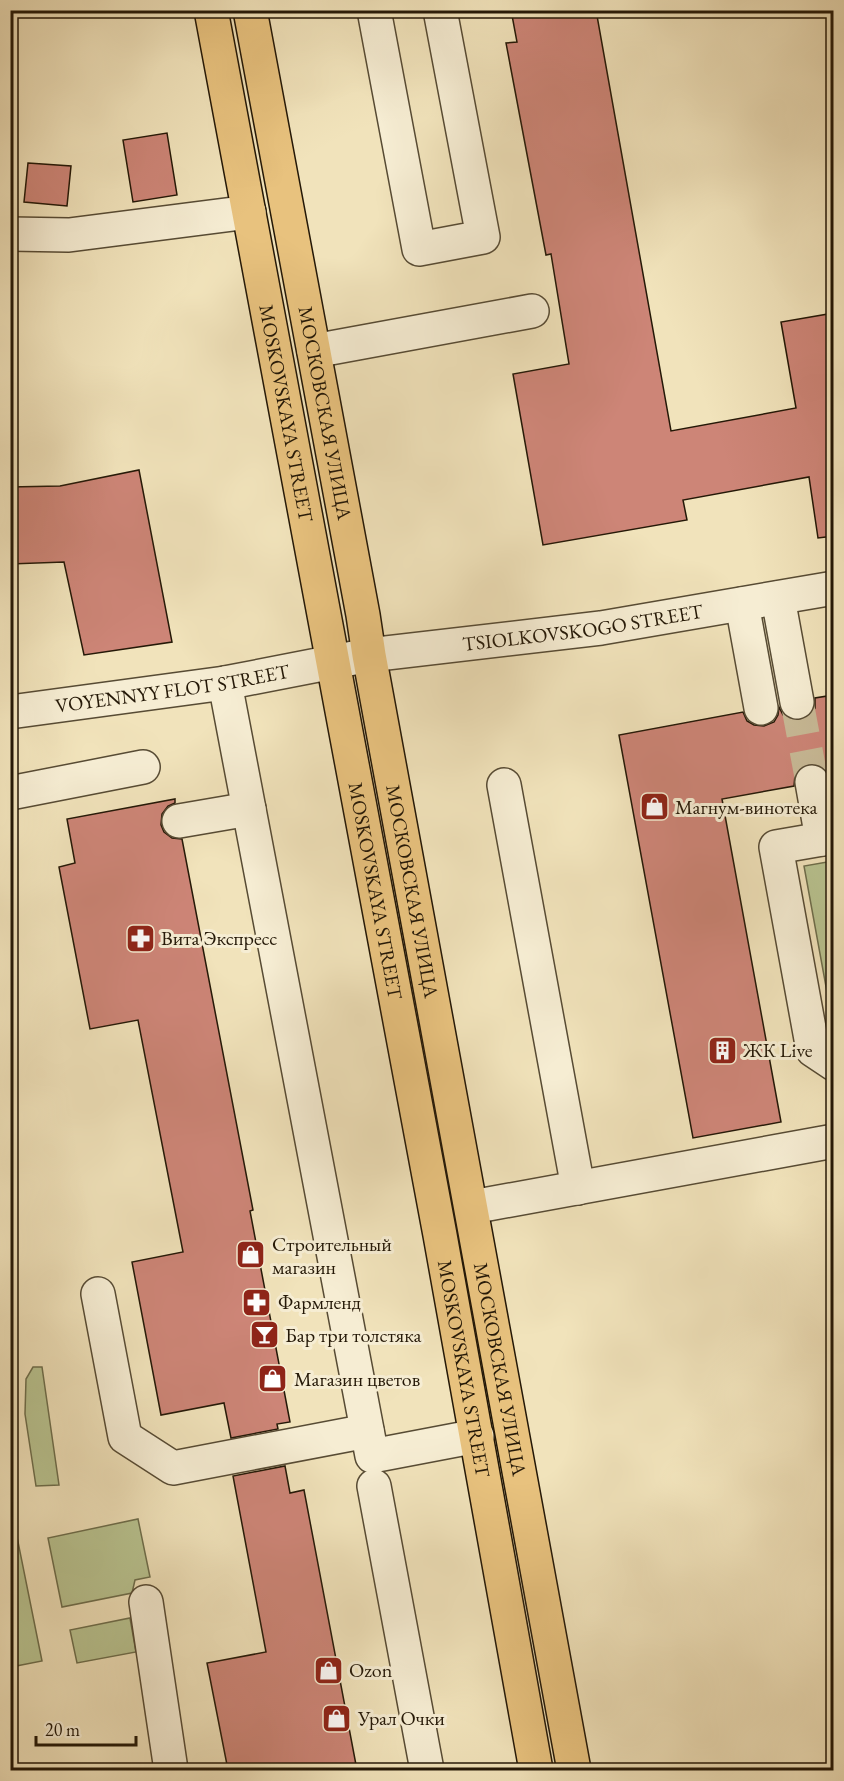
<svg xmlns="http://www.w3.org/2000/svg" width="844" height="1781" font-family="'EB Garamond',serif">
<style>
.green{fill:#b9c491;stroke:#6e6e4c;stroke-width:1.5}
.building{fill:#cd8577;stroke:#241807;stroke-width:1.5}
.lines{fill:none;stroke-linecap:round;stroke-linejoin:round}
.minor-tunnel{stroke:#c8ba97;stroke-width:33;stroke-dasharray:33 16;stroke-linecap:butt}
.minor-casing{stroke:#574b34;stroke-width:36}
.major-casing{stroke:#241807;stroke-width:36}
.minor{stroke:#f6edd3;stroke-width:33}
.major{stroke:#e8c27e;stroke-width:33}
.labels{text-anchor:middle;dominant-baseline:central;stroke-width:6;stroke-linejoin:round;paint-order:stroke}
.street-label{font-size:20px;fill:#241807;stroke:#f6edd3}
.poi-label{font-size:20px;fill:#241807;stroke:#f6edd3;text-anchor:start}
</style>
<rect width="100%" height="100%" fill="#f1e3bb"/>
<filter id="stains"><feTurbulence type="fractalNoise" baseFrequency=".00333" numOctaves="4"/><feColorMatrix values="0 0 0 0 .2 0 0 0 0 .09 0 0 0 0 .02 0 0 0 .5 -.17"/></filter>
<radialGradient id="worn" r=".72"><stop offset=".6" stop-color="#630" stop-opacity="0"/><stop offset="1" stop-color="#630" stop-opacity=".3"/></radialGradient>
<path class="green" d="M833,861H834L833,1025L804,866Z
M33,1367H42L59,1485L36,1486L25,1414L26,1379Z
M138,1519L150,1577L135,1580L132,1593L62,1607L48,1538Z
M11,1522H14L42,1661L11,1667Z
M130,1618L136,1652L77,1663L70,1630Z"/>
<path class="building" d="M511,10H596L671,431L796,408L781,322L834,313V536L818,538L809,477L683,500L687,520L543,545L513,374L569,364L551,254L546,255L506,43L517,42Z
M167,133L177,195L133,202L123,140Z
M28,163L71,166L67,206L24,202Z
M139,470L172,642L84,655L64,562L10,564V487L60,486Z
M834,695V779H831L827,770L819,765L808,764L800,768L795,775L794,786L722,799L781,1122L693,1138L619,735L743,712L747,721L754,725L764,726L774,722L778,715L779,707L783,715L790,719L800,720L810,716L815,708V698Z
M175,799V803L168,806L162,814L161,825L164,832L172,838L182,839L253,1210L250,1211L290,1422L277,1424L278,1429L231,1438L224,1403L161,1415L132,1262L183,1252L138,1020L90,1029L59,867L75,863L67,819Z
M285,1466L290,1493L304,1490L357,1770H228L207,1663L266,1652L233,1476Z"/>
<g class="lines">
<path class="minor-tunnel" d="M797,702L812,782"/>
<defs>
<g id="minor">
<path d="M374,10L419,249L483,237L440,10"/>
<path d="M10,234L69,235L249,212"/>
<path d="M314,351L532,311"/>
<path d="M778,598L797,702"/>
<path d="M742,604L761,708"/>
<path d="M225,683L372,1456L477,1436"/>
<path id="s1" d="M10,712L225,683L369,655L601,628L834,588"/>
<path d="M812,782L822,839"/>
<path d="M504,785L578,1188"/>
<path d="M10,793L143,767"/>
<path d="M179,821L249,809"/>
<path d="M834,837L776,847L813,1050L834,1064"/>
<path d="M472,1207L834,1141"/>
<path d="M98,1294L125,1437L173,1468L367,1431"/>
<path d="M374,1486L427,1770"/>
<path d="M146,1602L171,1770"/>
</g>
<g id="major">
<path id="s2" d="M211,10L440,1235L536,1770"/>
<path id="s3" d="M250,10L363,615L369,655L574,1770"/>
</g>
</defs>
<use href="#minor" class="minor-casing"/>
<use href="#major" class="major-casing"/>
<use href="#minor" class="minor"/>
<use href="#major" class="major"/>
</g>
<defs>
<symbol id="shop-square" viewBox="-11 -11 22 22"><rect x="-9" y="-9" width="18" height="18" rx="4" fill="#8f2418" stroke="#f6edd3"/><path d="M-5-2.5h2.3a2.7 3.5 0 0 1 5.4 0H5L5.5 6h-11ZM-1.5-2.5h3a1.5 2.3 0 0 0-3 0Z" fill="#fff"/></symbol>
<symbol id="pharmacy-square" viewBox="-11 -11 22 22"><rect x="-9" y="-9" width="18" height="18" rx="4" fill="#8f2418" stroke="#f6edd3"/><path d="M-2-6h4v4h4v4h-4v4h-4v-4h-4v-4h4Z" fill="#fff"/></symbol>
<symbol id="building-square" viewBox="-11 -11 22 22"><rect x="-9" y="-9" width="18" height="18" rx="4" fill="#8f2418" stroke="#f6edd3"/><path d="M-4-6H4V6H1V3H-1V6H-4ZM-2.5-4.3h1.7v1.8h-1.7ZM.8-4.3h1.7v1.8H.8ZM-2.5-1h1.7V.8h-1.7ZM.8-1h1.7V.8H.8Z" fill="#fff"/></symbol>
<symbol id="bar-square" viewBox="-11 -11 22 22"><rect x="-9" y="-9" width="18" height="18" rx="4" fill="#8f2418" stroke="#f6edd3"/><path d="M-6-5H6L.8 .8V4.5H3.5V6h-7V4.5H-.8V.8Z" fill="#fff"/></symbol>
</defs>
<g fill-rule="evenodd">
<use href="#shop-square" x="638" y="790" width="33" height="33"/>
<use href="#pharmacy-square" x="124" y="922" width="33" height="33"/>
<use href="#building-square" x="706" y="1034" width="33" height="33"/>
<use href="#shop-square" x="234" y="1238" width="33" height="33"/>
<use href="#pharmacy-square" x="240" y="1286" width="33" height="33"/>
<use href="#bar-square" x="248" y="1318" width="33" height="33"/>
<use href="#shop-square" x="256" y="1362" width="33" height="33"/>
<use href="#shop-square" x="312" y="1654" width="33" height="33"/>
<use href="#shop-square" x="320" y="1702" width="33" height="33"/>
</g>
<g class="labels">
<g class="street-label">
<text stroke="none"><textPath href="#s2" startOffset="410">MOSKOVSKAYA STREET</textPath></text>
<text stroke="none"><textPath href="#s3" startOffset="410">МОСКОВСКАЯ УЛИЦА</textPath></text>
<text stroke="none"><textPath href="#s1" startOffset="579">TSIOLKOVSKOGO STREET</textPath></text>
<text stroke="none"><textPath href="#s1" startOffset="164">VOYENNYY FLOT STREET</textPath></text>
<text stroke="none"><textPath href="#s2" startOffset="896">MOSKOVSKAYA STREET</textPath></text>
<text stroke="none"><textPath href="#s3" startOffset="896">МОСКОВСКАЯ УЛИЦА</textPath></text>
<text stroke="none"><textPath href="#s2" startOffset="1382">MOSKOVSKAYA STREET</textPath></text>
<text stroke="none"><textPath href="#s3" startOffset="1382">МОСКОВСКАЯ УЛИЦА</textPath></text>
</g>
<g class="poi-label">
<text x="675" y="807">Магнум-винотека</text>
<text x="161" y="938">Вита Экспресс</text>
<text x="743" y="1050">ЖК Live</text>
<text x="272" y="1244">Строительный<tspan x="272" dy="23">магазин</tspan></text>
<text x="278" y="1302">Фармленд</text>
<text x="285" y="1335">Бар три толстяка</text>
<text x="294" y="1379">Магазин цветов</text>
<text x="349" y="1670">Ozon</text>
<text x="358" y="1718">Урал Очки</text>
</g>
</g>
<rect width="844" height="1781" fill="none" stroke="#f1e3bb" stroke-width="36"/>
<rect x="12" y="12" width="820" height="1757" fill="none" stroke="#241807" stroke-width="3"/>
<rect x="18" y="18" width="808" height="1745" fill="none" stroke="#241807" stroke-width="1.5"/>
<path d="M36 1736v9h100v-9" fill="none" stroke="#241807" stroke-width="3"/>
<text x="45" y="1736" font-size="18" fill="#241807" stroke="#f6edd3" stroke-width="4.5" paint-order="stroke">20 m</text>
<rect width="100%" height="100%" filter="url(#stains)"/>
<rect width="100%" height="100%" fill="url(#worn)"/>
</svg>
